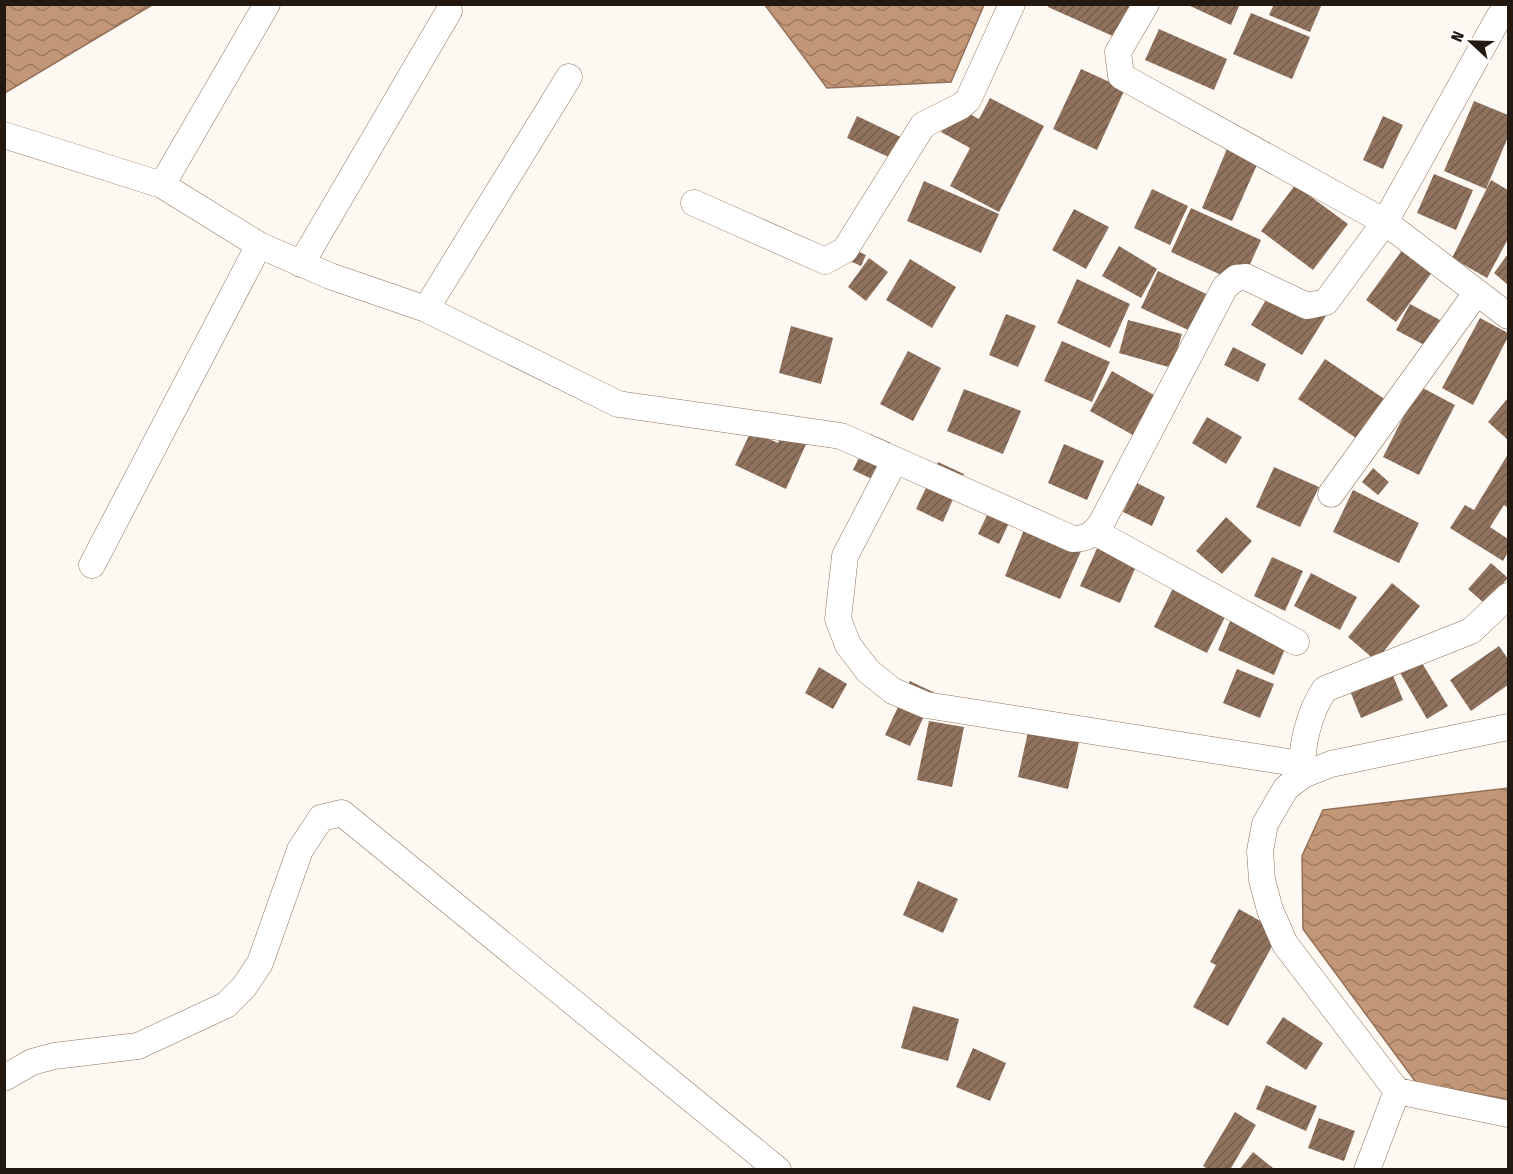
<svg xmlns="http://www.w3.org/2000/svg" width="1513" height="1174" font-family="'Fira Sans Condensed',sans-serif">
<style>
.water{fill:url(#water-waves);stroke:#937159;stroke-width:1.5}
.building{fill:url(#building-hatch)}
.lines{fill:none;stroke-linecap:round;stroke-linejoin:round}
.street-casing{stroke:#8f735e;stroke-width:27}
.street{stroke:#fff;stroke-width:26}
</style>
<defs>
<pattern id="water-waves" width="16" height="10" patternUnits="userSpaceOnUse" patternTransform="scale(1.5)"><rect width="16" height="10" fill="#c29778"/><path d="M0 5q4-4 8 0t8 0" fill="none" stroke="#9d7a61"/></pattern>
<pattern id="building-hatch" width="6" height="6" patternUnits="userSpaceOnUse" patternTransform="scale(1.5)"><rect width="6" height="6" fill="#8f735e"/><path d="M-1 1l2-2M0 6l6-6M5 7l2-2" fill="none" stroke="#755e4c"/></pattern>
</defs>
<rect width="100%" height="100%" fill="#fef8f3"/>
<path class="water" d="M5,4H152V5L5,93Z
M765,5H984L951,82L827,88Z
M1508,788V1099L1418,1085L1303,929L1302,856L1323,810Z"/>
<path class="building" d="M1049,4H1132L1117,38L1048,7Z
M1186,4H1240L1231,25Z
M1274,4H1322L1310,32L1269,15Z
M1251,13L1310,37L1292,79L1233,54Z
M1159,29L1227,59L1214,90L1145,60Z
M1081,69L1125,89L1097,150L1053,129Z
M990,98L1044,126L999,212L950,186L970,148L941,132L955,106L979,119Z
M1474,101L1508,115V137L1486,189L1444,171Z
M857,116L903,138L893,159L847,138Z
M1383,116L1403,125L1383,169L1363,160Z
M1229,144L1260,158L1232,221L1202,208Z
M1434,174L1473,190L1456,230L1417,213Z
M1491,180L1508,190V239L1487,278L1452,258Z
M924,181L999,214L981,253L907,221Z
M1295,185L1348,224L1313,270L1261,231Z
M1152,189L1188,206L1170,245L1134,228Z
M1191,208L1261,240L1241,284L1171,252Z
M1074,209L1109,227L1086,269L1052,250Z
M840,243L866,255L861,266L835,254Z
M1119,246L1157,269L1141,298L1102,276Z
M1403,249L1433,271L1396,322L1366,300Z
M1508,254V285L1494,273Z
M869,258L888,272L866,301L848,287Z
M910,259L956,287L932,328L886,300Z
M1158,271L1219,300L1201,336L1141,308Z
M1077,279L1130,304L1110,348L1057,323Z
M1277,281L1329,311L1302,355L1251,325Z
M1410,304L1442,321L1428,347L1396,330Z
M1006,314L1036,326L1018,367L989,355Z
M1480,318L1508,333V337L1473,405L1442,388Z
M1128,320L1182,334L1172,368L1119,353Z
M791,326L833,338L821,384L779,373Z
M1062,341L1110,362L1092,402L1044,381Z
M1233,347L1266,364L1258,382L1224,365Z
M908,351L941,368L913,421L880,404Z
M1325,359L1386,400L1359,440L1298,399Z
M1112,371L1161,399L1140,439L1090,411Z
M1419,386L1455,405L1419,475L1383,457Z
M964,389L1021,411L1003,454L947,431Z
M1508,398V440L1488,422Z
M1207,417L1242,437L1226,464L1192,443Z
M751,431L778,443L783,431L807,442L786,489L735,465Z
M870,434L891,443L874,480L853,470Z
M1064,444L1104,461L1087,500L1048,483Z
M1508,454V508L1504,505L1490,527L1508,539V552L1503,561L1450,528L1465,505L1474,510Z
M938,462L964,474L943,522L916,509Z
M1274,467L1319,487L1300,527L1256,507Z
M1373,468L1389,482L1378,495L1362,482Z
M1137,483L1165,497L1152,526L1123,512Z
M1353,490L1419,523L1399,563L1333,532Z
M988,513L1009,523L999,544L978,534Z
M1226,517L1252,541L1222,574L1196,551Z
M1026,525L1082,549L1060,599L1005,576Z
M1099,544L1138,562L1120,603L1080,586Z
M1272,557L1303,571L1285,611L1254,596Z
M1491,563L1508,578L1485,604L1468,589Z
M1311,573L1357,597L1340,630L1294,606Z
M1392,583L1420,606L1376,661L1348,637Z
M1173,588L1227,613L1207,653L1154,627Z
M1231,619L1287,644L1274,675L1218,650Z
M1499,646L1508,659V685L1471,711L1450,680Z
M1419,658L1448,706L1427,719L1399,671Z
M819,667L847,684L833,709L805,693Z
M1237,669L1274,684L1260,718L1223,703Z
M1392,673L1403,700L1361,718L1350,691Z
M910,681L935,693L910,746L885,735Z
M929,721L964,727L952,787L917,780Z
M1030,723L1081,734L1068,789L1018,777Z
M918,881L958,899L943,933L903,915Z
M1239,909L1280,932L1228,1026L1193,1007L1216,965L1210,962Z
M913,1006L959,1019L948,1061L901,1048Z
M1283,1017L1323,1043L1306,1070L1266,1043Z
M973,1048L1006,1063L990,1101L956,1087Z
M1266,1085L1317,1106L1306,1131L1256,1109Z
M1235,1112L1256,1125L1230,1170H1209L1203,1166Z
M1319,1118L1355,1131L1344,1161L1308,1148Z
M1253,1152L1273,1168L1271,1170H1239Z"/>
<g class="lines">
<defs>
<path id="street" d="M1146,4L1118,52L1121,76L1385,222L1508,316
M4,135L162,185L259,245L330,276L426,309L618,404L841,436L1073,539C1087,539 1094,534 1102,522L1225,287L1236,278L1246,277L1307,306L1326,302L1385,222L1499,17L1508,6
M162,185L267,4
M694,203L825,261L845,250L923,125L961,106L968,100L1012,4
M301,264L449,11
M426,309L569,77
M895,460L845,556L838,619L848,645L868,671L893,691L926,705L1301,764
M1331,494L1477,292
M1095,532L1296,642
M92,565L259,245
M1303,775C1300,748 1309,712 1325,689L1471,631L1508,596
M4,1078L32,1062L54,1056L138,1046L226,1005L244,987L260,963L300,850L321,818L342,813L778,1170
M1397,1091L1508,1114
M1367,1170L1397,1091L1285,944L1270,910L1262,880L1260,851L1265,824L1286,788L1303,775L1331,764L1508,727"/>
</defs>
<use href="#street" class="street-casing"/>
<use href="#street" class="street"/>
</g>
<rect width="1513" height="1174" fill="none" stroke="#241911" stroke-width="12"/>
<g transform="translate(1471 42) rotate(292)" stroke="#ffffff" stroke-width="4.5" paint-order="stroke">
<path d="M0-4.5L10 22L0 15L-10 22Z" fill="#241911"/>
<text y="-9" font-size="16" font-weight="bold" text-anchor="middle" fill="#241911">N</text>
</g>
</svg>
